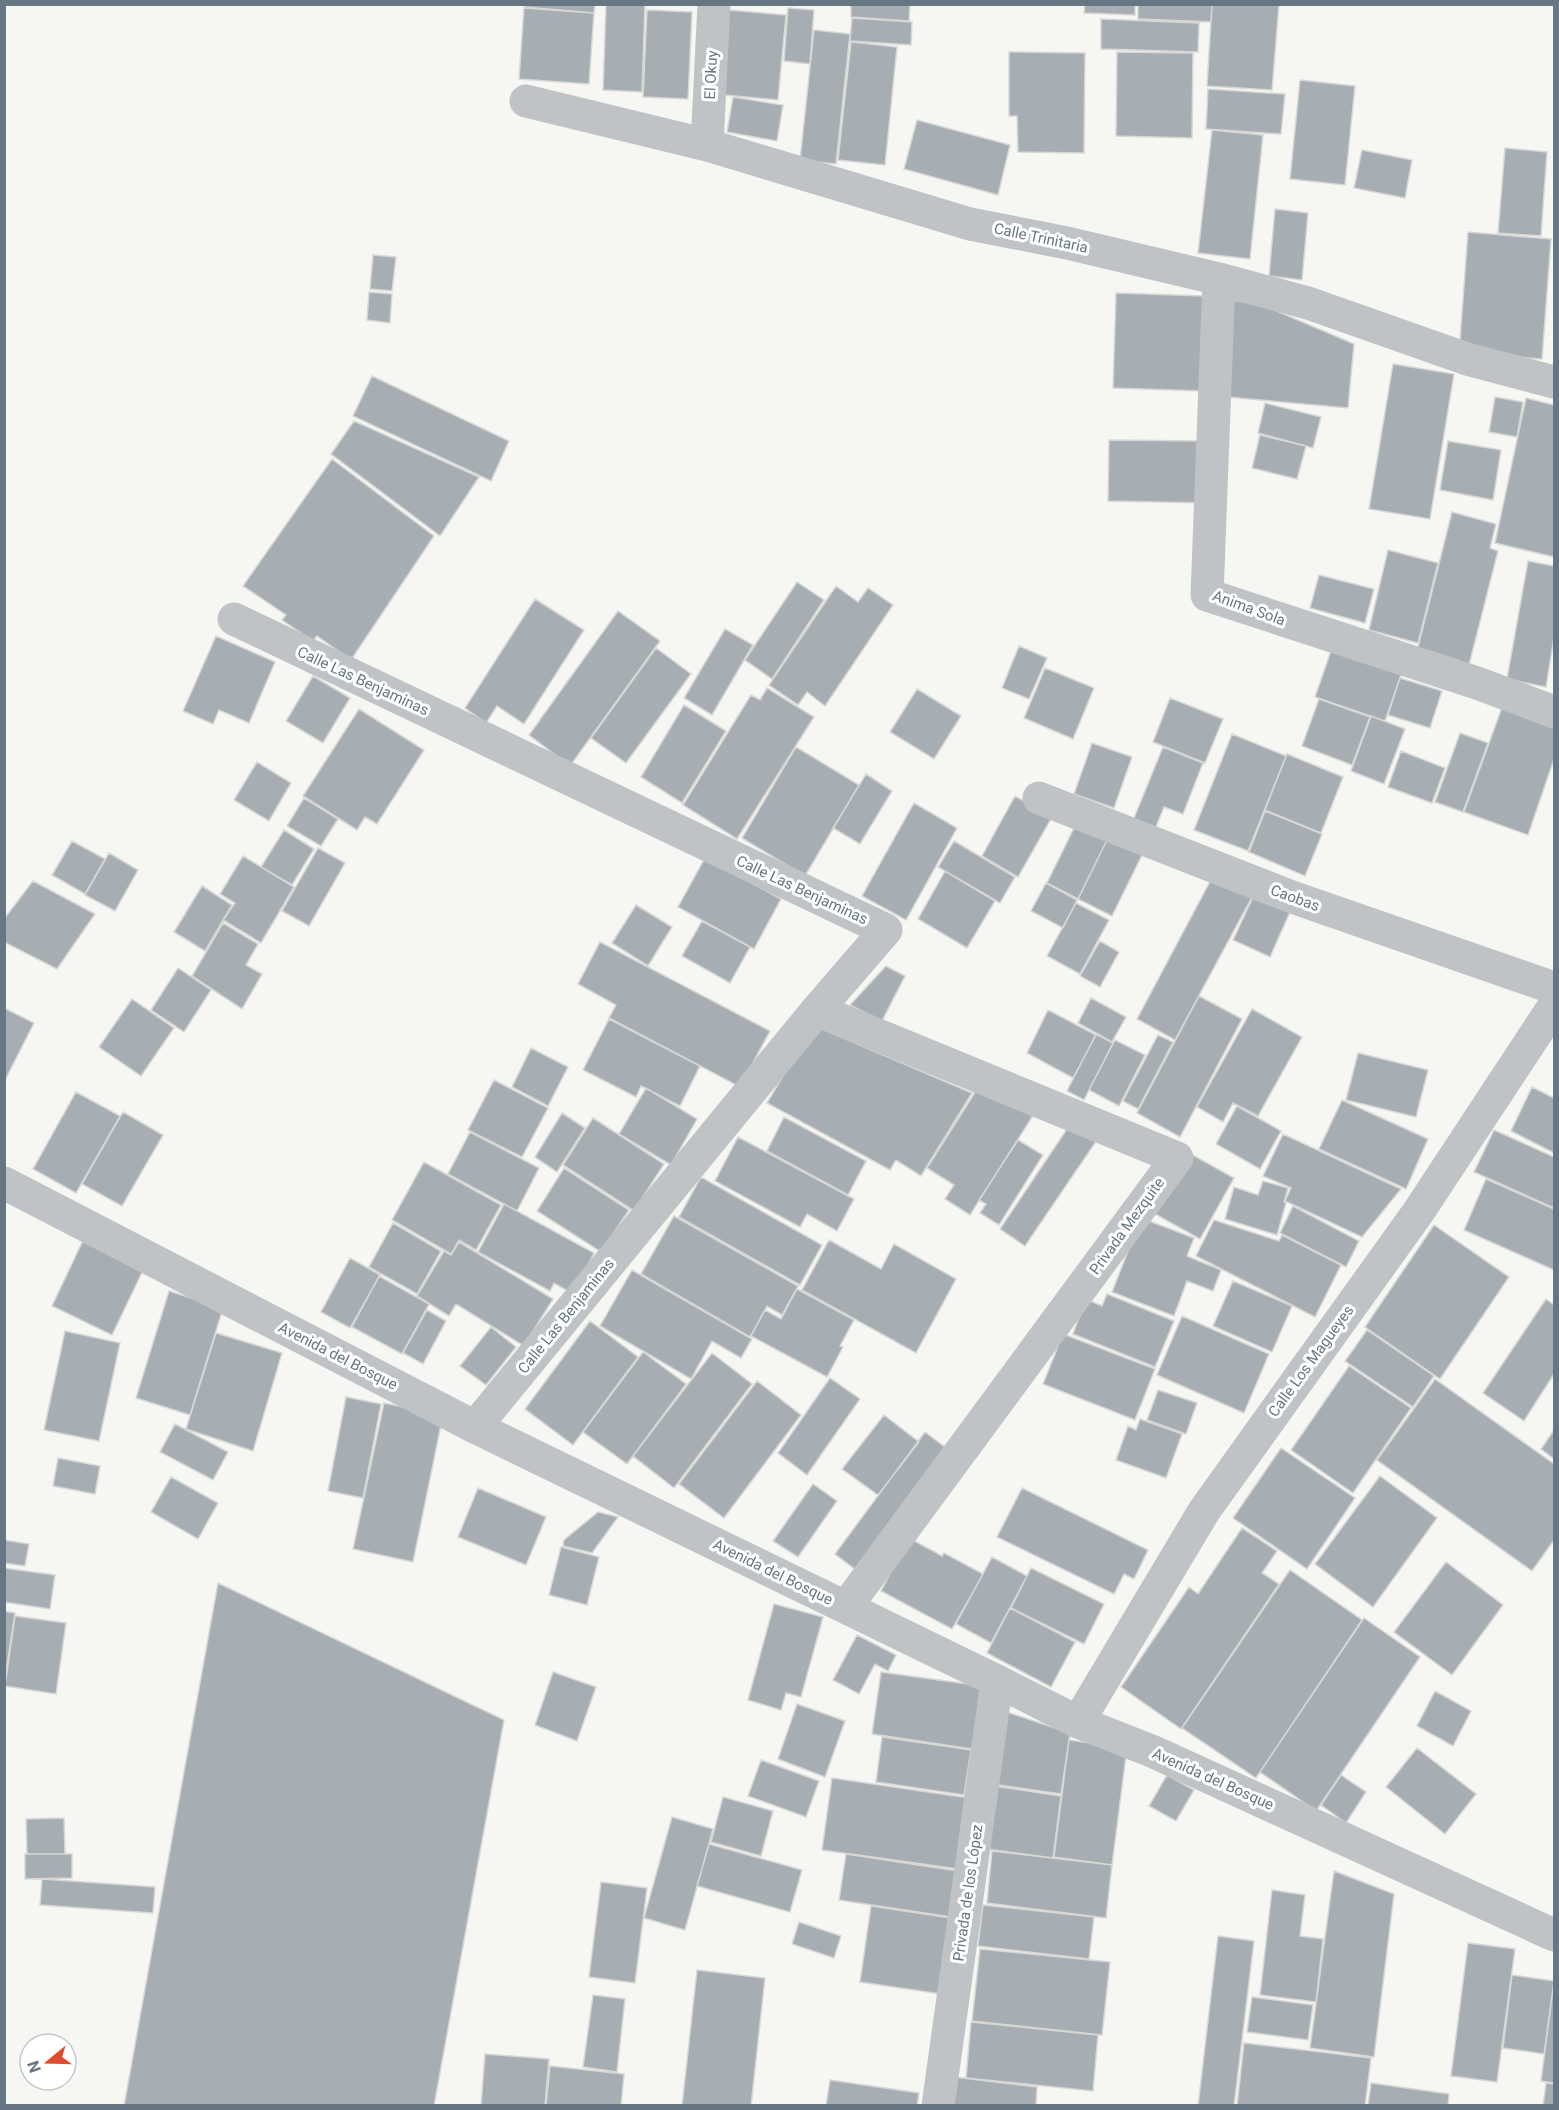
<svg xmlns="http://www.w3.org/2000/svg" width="1559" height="2110" font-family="Roboto,sans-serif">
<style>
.building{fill:#a6aeb4;stroke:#d7d7d5;stroke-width:1.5}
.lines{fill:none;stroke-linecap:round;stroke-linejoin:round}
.minor{stroke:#bfc3c6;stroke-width:33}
.tertiary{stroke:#bfc3c6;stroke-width:33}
.labels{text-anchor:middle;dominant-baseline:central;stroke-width:6;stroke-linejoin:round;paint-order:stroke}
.street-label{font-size:15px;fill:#667783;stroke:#fff}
</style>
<rect width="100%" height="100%" fill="#f6f6f3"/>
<path class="building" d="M525,4H595L594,13L525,7Z
M606,4H645L642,92L603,90Z
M851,4H910L909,21L851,17Z
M1085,4H1135V15L1084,13Z
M1138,4H1212L1211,22L1138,19Z
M1212,4H1279L1272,90L1207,86Z
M524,8L594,13L589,84L519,79Z
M788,8L814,10L810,64L784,61Z
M647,10L692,12L688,99L643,97Z
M728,10L786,15L778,100L725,95Z
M852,18L912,22L911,45L850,41Z
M1101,19L1199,23L1198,52L1101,49Z
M814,30L850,34L836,164L800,160Z
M851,42L897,47L885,165L838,160Z
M1009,52L1085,53L1084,153L1018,152L1017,116H1009Z
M1117,52L1193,53L1192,138L1116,136Z
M1300,80L1355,86L1345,185L1290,179Z
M1208,89L1285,94L1281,134L1206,129Z
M733,97L783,105L777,141L727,132Z
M917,120L1010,145L998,195L904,169Z
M1212,130L1263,135L1250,259L1198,253Z
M1505,148L1547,152L1541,236L1498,233Z
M1362,150L1412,160L1405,198L1354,188Z
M1275,209L1308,213L1302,280L1269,276Z
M1468,232L1551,239L1542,359L1459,353Z
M373,255L396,257L392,291L370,289Z
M369,292L392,294L390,323L367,320Z
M1116,293L1205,296L1202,391L1113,388Z
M1228,300L1258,303L1354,344L1348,408L1227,397Z
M1393,364L1454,374L1430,519L1369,509Z
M372,376L509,441L491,481L353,416Z
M1495,397L1523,402L1517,437L1489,432Z
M1526,398L1554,405V557L1495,543Z
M1265,403L1321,417L1313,448L1258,433Z
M354,421L479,477L440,536L331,454Z
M1260,435L1306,446L1297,479L1252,468Z
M1109,440L1204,441V503L1108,501Z
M1448,441L1501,450L1493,500L1440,490Z
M332,459L434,536L351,660L317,636L313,641L282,620L286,615L243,586Z
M1452,512L1496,524L1490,548L1498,551L1469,665L1417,651Z
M1388,550L1438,563L1418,643L1369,630Z
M1528,561L1554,566V637L1546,687L1507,679Z
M1319,575L1374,589L1365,623L1310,608Z
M797,582L824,600L772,679L745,660Z
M836,586L858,602L868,588L893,605L825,706L807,692L798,705L769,685Z
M535,599L584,630L524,724L497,706L486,723L465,708Z
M618,611L660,641L570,766L529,735Z
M725,629L753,645L712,715L684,698Z
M216,636L275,662L249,723L219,710L213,724L183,711Z
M1019,646L1047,658L1029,699L1002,688Z
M656,648L691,674L626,763L591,738Z
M1332,648L1402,672L1385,721L1315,697Z
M1045,668L1094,688L1073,739L1024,718Z
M313,676L350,698L323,743L286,721Z
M1400,678L1442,691L1430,728L1388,715Z
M767,688L814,717L737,839L683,805L751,695L760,700Z
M917,689L961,716L934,759L890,732Z
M1170,698L1223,719L1205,763L1153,742Z
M1319,699L1370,717L1352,765L1302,746Z
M1504,702L1554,720V759L1528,835L1464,812Z
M684,705L726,731L682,803L641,777Z
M359,709L424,750L377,824L365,817L357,830L303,796Z
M1371,716L1405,729L1384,784L1351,771Z
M1460,733L1488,743L1463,812L1435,802Z
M1232,734L1286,756L1248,851L1194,830Z
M1092,743L1132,757L1114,808L1074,794Z
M796,747L859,785L805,876L742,838Z
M1163,747L1203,763L1183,814L1164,807L1154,832L1132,823Z
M1401,751L1445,768L1432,803L1388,787Z
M1287,754L1343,777L1321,833L1265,810Z
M257,762L291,783L269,821L234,800Z
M866,774L892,791L860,844L833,828Z
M1015,796L1052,817L1018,877L982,856Z
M304,798L338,819L321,846L287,826Z
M914,803L957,828L906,920L862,896Z
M1265,811L1322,834L1305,876L1249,852Z
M1076,824L1107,840L1078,899L1047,883Z
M284,830L314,849L292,885L261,867Z
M1109,836L1143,853L1112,916L1078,899Z
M72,841L105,859L85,894L52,875Z
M954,841L1015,877L1000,903L938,867Z
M318,848L345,863L309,926L282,911Z
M109,853L138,870L115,911L85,895Z
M243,856L294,887L261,943L223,920L235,903L220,894Z
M705,858L781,899L754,949L678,907Z
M945,871L995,901L967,948L918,919Z
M1213,876L1252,897L1175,1040L1137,1019Z
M33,881L95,914L57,969L4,942V919Z
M1046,883L1077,900L1063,928L1031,911Z
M202,886L232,905L205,951L174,932Z
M1254,895L1290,912L1270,957L1233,940Z
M1076,903L1109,920L1080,974L1047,956Z
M636,905L672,927L648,966L612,943Z
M702,921L750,947L730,983L682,956Z
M223,923L258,944L246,965L262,974L242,1009L192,976Z
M1100,941L1119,952L1100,987L1080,976Z
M600,942L770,1031L740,1087L609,1018L616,1005L578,984Z
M886,966L905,976L882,1021L850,1005Z
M178,968L211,990L184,1032L151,1010Z
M1199,996L1242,1019L1180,1137L1137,1113Z
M1091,998L1126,1017L1112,1042L1078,1023Z
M132,999L174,1028L141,1076L99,1047Z
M4,1008L34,1023L4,1082Z
M1252,1009L1302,1037L1258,1116L1233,1103L1223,1122L1197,1107Z
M1048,1010L1096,1035L1073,1078L1027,1053Z
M609,1019L700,1066L680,1106L641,1086L636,1097L583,1070Z
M813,1025L972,1093L921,1176L896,1160L890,1170L767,1103Z
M1096,1034L1113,1043L1084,1100L1067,1091Z
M1158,1035L1173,1042L1138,1109L1123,1101Z
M1115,1040L1145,1055L1119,1106L1089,1090Z
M531,1048L568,1067L548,1106L512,1087Z
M1358,1053L1428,1070L1416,1117L1346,1100Z
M494,1080L548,1108L522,1157L468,1130Z
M979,1086L1034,1114L970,1215L945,1199L954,1185L927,1168Z
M1532,1087L1554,1098V1153L1511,1131Z
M646,1088L697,1119L671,1165L619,1134Z
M76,1092L120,1116L76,1193L33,1169Z
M1342,1100L1428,1139L1406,1189L1319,1149Z
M1237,1106L1281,1131L1260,1169L1216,1144Z
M123,1112L163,1135L122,1206L82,1184Z
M562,1113L585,1128L557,1172L535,1157Z
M784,1117L866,1161L848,1195L767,1151Z
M593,1118L664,1164L634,1211L563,1165Z
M1071,1123L1097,1140L1025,1246L1000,1229Z
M1494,1130L1554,1157V1208L1474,1172Z
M470,1132L539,1168L517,1211L448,1174Z
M1283,1134L1401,1189L1362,1237L1285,1201L1291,1188L1263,1176Z
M738,1137L854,1199L837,1231L807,1214L800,1227L715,1181Z
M1018,1140L1043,1155L999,1225L980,1213L986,1204L979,1200Z
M1189,1153L1234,1178L1200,1239L1155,1214Z
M424,1162L501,1205L476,1250L459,1240L451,1254L392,1220Z
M564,1168L629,1210L601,1252L537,1211Z
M701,1177L822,1245L800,1285L679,1217Z
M1486,1179L1554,1209V1270L1464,1230Z
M1263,1181L1288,1188L1284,1202L1286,1203L1277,1235L1225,1219L1234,1187L1258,1195Z
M504,1204L594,1253L573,1294L554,1283L550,1291L478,1252Z
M1293,1206L1359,1241L1346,1267L1280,1233Z
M674,1216L798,1286L782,1315L767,1306L750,1337L641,1274Z
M1141,1218L1194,1238L1187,1256L1221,1270L1213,1291L1187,1281L1174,1316L1112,1292Z
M1214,1220L1279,1241L1282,1235L1341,1265L1315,1317L1196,1256Z
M393,1223L441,1251L417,1294L369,1267Z
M1434,1225L1509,1277L1440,1379L1365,1327Z
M87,1232L148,1260L112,1335L52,1306Z
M829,1240L881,1269L894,1244L956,1279L916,1353L802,1290Z
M459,1242L553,1299L524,1346L456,1304L449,1316L417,1296L444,1251L451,1255Z
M350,1258L380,1275L350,1328L321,1312Z
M632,1270L752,1339L741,1358L712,1341L691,1379L600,1326Z
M379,1276L429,1304L402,1354L352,1327Z
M1233,1281L1292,1306L1272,1352L1213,1326Z
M797,1289L854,1320L840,1346L843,1347L827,1377L751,1336L765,1310L781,1319Z
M169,1291L223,1308L190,1415L136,1398Z
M1107,1294L1174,1321L1155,1367L1073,1334L1086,1299L1102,1306Z
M1546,1299L1554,1305V1374L1524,1421L1483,1393Z
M427,1310L446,1321L423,1364L403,1353Z
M1182,1316L1269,1354L1244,1413L1157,1375Z
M590,1321L638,1357L573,1445L525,1409Z
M491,1327L516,1347L486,1385L460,1366Z
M1367,1330L1434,1376L1413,1407L1345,1361Z
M65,1331L120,1343L99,1441L44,1430Z
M216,1333L282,1353L253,1451L186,1429Z
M1063,1334L1155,1369L1135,1420L1043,1384Z
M643,1352L686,1384L627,1464L583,1432Z
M712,1353L752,1384L674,1488L633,1456Z
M1349,1366L1411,1408L1353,1493L1291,1450Z
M830,1378L860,1399L807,1475L778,1453Z
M1435,1379L1554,1464V1540L1532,1571L1377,1460Z
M757,1381L801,1415L724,1518L679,1484Z
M1158,1390L1197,1403L1186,1434L1147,1420Z
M346,1397L381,1404L363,1498L328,1491Z
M384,1403L443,1415L413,1562L353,1549Z
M884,1415L919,1442L878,1495L842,1469Z
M1140,1419L1182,1434L1166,1478L1116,1460L1128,1426L1136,1430Z
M175,1424L228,1452L213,1480L160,1452Z
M1554,1430V1459L1541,1449Z
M925,1432L950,1451L860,1573L835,1554Z
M1281,1448L1355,1498L1307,1569L1233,1518Z
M58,1458L100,1466L95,1494L53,1486Z
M1380,1476L1437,1518L1373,1607L1315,1564Z
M171,1477L218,1503L198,1539L151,1512Z
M813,1484L837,1501L798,1557L773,1541Z
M478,1488L546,1517L526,1565L458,1537Z
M1022,1488L1148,1550L1134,1579L1124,1574L1114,1594L997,1537Z
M598,1512L618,1517L592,1553L563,1546L564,1540Z
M1242,1528L1277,1551L1262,1573L1279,1584L1181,1729L1121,1687L1189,1587L1198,1594Z
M909,1538L942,1556L944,1553L983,1574L952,1629L881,1591Z
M4,1540L29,1544L25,1566L4,1563Z
M561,1547L599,1557L587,1605L549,1595Z
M992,1557L1027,1576L991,1643L956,1624Z
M1446,1562L1503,1605L1452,1675L1394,1632Z
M4,1568L55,1575L50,1609L4,1602Z
M1031,1568L1104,1604L1084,1644L1011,1608Z
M1290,1570L1362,1620L1256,1778L1182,1728Z
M218,1583L504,1720L434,2106H124Z
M774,1604L823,1617L801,1697L786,1693L781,1710L748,1700Z
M1010,1608L1075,1642L1051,1687L987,1653Z
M4,1611L15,1613L4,1685Z
M15,1616L66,1623L56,1694L5,1686Z
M1364,1618L1420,1657L1316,1811L1260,1772Z
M857,1635L896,1655L888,1671L875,1664L859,1694L833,1680Z
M553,1672L596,1687L577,1741L535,1725Z
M881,1672L982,1686L972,1749L872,1734Z
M1435,1691L1471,1711L1453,1746L1417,1726Z
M797,1704L845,1721L825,1777L778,1759Z
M1001,1710L1070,1733L1061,1794L991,1784Z
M882,1737L971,1750L964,1795L876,1782Z
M1069,1740L1127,1748L1112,1865L1054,1857Z
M1417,1748L1476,1794L1445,1834L1386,1787Z
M761,1760L819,1781L806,1817L748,1796Z
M1167,1775L1194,1790L1176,1821L1149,1806Z
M1341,1775L1366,1792L1346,1823L1321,1805Z
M832,1778L969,1798L958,1869L822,1850Z
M994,1786L1061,1796L1053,1858L986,1849Z
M723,1797L773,1811L761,1856L711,1842Z
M672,1817L713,1829L685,1930L644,1918Z
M64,1818L65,1854H27L26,1819Z
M709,1844L802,1870L790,1912L697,1886Z
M992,1851L1112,1865L1106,1918L987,1903Z
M25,1854H72V1878L25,1879Z
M846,1854L958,1871L951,1917L839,1900Z
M1334,1871L1394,1894L1374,2057L1310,2048Z
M42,1879L155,1887L153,1913L40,1905Z
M601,1882L647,1888L635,1983L589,1977Z
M1272,1890L1305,1895L1300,1936L1323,1939L1316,2002L1260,1995Z
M983,1905L1094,1917L1089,1959L978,1946Z
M871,1906L951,1918L941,1994L860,1982Z
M799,1922L841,1936L834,1958L792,1944Z
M1218,1936L1254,1941L1234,2106H1198Z
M1468,1943L1515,1949L1497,2082L1451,2076Z
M980,1949L1110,1962L1102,2035L972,2021Z
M697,1970L765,1978L751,2106H682Z
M1512,1975L1554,1981L1544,2054L1503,2048Z
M1554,1981V2083L1541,2081Z
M593,1995L625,1999L617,2072L583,2067Z
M1252,1997L1313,2005L1308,2040L1247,2032Z
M971,2022L1098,2035L1093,2091L966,2078Z
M1244,2043L1371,2058L1365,2106H1237Z
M485,2054L549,2059L545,2106H481Z
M550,2066L624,2074L621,2106H546Z
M954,2077L1037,2087L1036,2106H951Z
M830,2080L919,2093L917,2106H826Z
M1371,2083L1449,2094L1448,2106H1368Z
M1546,2083L1554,2084V2106H1543Z"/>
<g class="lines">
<path class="minor" d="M526,101L707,145L970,224L1067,243L1219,279L1308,303L1467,359L1554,382
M707,145L714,4
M1219,279L1207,595L1477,683L1554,712
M234,619L886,930L817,1010L475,1427
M1039,798L1292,897L1554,988
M817,1010L1177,1158L846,1607
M1078,1722L1204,1511L1419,1211L1554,1006
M938,2106L997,1681"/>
<path class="tertiary" d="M4,1183L475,1427L997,1681L1078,1722L1154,1752L1554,1935"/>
</g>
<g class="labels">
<g class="street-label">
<text transform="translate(711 75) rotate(-87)">El Okuy</text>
<text transform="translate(1041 238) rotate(12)">Calle Trinitaria</text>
<text transform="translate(1249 608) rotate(20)">Anima Sola</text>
<text transform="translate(363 681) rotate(25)">Calle Las Benjaminas</text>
<text transform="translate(802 890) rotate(25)">Calle Las Benjaminas</text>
<text transform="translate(1295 898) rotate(20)">Caobas</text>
<text transform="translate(1127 1226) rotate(-54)">Privada Mezquite</text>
<text transform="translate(566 1316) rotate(-51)">Calle Las Benjaminas</text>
<text transform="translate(338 1356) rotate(27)">Avenida del Bosque</text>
<text transform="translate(1311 1361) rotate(-54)">Calle Los Magueyes</text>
<text transform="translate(773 1572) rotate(26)">Avenida del Bosque</text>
<text transform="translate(1213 1779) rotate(24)">Avenida del Bosque</text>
<text transform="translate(968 1893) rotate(-82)">Privada de los López</text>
</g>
</g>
<rect width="1559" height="2110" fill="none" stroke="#667783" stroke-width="12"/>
<g transform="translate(48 2062) rotate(251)"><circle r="28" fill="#ffffff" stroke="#c2c9cd" stroke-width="1.5"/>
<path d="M0-4.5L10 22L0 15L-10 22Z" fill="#db4d2e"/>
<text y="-9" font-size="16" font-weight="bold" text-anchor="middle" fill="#667783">N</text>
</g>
</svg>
